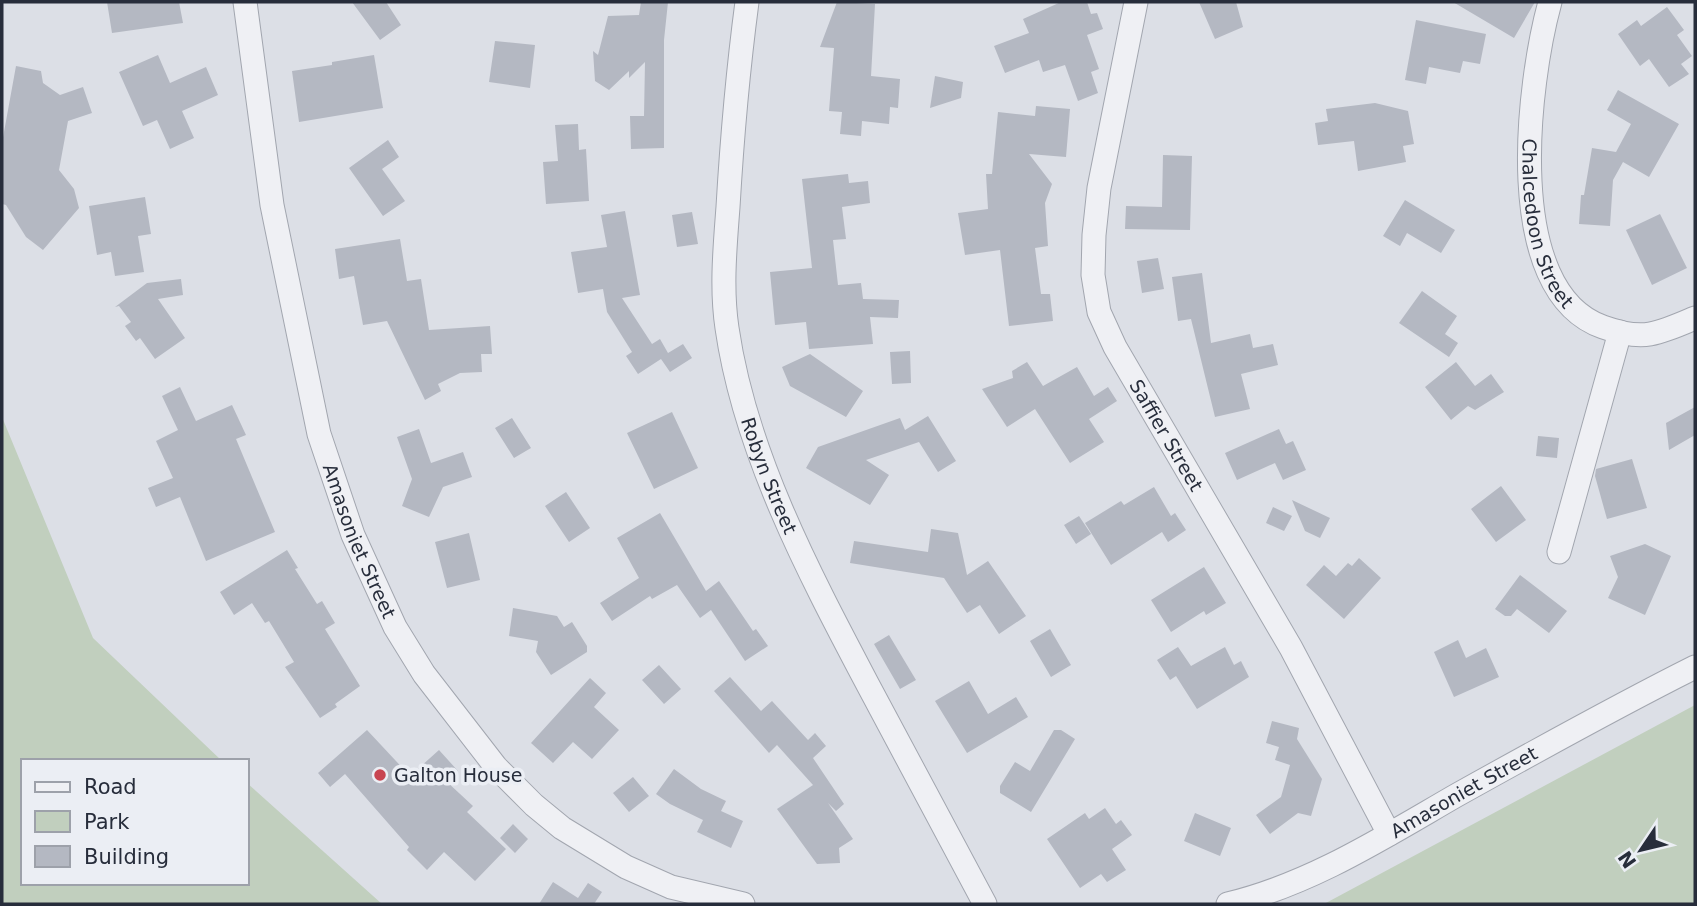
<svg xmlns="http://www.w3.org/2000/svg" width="1697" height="906" font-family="'DejaVu Sans',sans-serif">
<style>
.green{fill:#c1cfbe}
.building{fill:#b4b8c2}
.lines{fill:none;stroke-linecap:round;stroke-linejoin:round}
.street-casing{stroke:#a2a6af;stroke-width:25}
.street{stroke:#eff0f4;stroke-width:23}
.poi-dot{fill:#c84450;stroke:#ebeef4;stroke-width:2.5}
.labels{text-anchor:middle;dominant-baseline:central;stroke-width:7;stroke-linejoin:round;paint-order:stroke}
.street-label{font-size:19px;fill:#272d3b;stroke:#ebeef4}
.poi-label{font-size:19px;fill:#272d3b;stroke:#ebeef4;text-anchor:start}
</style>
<rect width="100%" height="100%" fill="#dcdfe6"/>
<path class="green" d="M2,417L93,638L222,761H23V883H247V783L382,904H2Z
M1695,705V904H1324Z"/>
<path class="building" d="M107,2H179L183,23L112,33Z
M352,2H386L401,25L380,40Z
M641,2H668L664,40V148L631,149L630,116H644L645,62L629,78V71L609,90L595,81L593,51L598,55L608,16L639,15Z
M837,2L875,4L871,76L900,79L898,108L890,107L889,124L862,121L861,136L840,134L842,112L829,111L834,48L820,47Z
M1061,2H1087L1091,14L1097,13L1103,29L1087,35L1099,69L1091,72L1098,93L1078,101L1065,65L1043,72L1039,60L1005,73L994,46L1029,33L1023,19Z
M1199,2H1236L1243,27L1215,39Z
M1453,2H1535L1514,38Z
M1667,7L1684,30L1677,35L1692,56L1681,64L1689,74L1669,87L1649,59L1640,66L1618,34L1637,20L1641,26Z
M1416,20L1486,34L1480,64L1463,61L1460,73L1429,67L1426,84L1405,80Z
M495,41L535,45L530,88L489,82Z
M158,55L170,83L206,67L218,95L182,111L194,138L170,149L157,120L143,126L119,72Z
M374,55L383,108L299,122L292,71L332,65V62Z
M16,66L41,71L43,83L60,95L83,87L92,113L68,121L59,170L74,189L79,208L43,250L26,237L6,205L2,204V143Z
M935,76L963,82L961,98L930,108Z
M1618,90L1679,124L1649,177L1623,162L1613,180L1610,226L1579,224L1581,195H1584L1592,148L1616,152L1631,124L1607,110Z
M1375,103L1408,111L1414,144L1403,146L1406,162L1358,171L1354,141L1318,145L1315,123L1328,121L1326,109Z
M1036,106L1070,109L1066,157L1029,154L1052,184L1045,203L1048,246L1035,248L1041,294H1050L1053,321L1009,326L1000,250L965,255L958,213L988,209L986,174H992L998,112L1035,116Z
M578,124L579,150L586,149L589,201L546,204L543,162L558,161L555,125Z
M388,140L399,157L382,169L405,201L383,216L349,168Z
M1163,155L1192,156L1190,230L1125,229L1126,206L1162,207Z
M848,174L849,183L868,181L870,203L842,207L846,239L833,240L838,285L861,283L863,299L899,300L898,318L870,317L873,344L809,349L806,322L775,325L770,272L812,268L802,179Z
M145,197L151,234L138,236L144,272L115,276L111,252L97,255L89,206Z
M1405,200L1455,230L1441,253L1407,233L1400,246L1383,236Z
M625,211L640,295L622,298L652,344L660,339L668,353L683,344L692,358L670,372L661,359L638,374L626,356L632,352L607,312L603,289L578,293L571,252L607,247L601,215Z
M692,212L698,244L677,247L672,215Z
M1660,214L1687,268L1652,285L1626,230Z
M400,239L407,281L421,279L429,330L490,326L492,354H481L482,372L460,373L438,384L441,391L425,400L387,321L363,325L354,276L339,279L335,249Z
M1158,258L1164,289L1142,293L1137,261Z
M1202,273L1211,343L1250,334L1253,348L1273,344L1278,365L1241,374L1250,409L1215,417L1191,319L1178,321L1172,277Z
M181,279L183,295L158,299L185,338L155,359L140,338L136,341L125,326L131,322L119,306L115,307L147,283Z
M1422,291L1457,316L1445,334L1458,343L1449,357L1399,323Z
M910,351L911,383L892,384L890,352Z
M810,354L863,391L846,417L790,386L782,367Z
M1027,362L1043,386L1077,367L1094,396L1108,387L1117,401L1089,419L1104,442L1070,463L1035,409L1007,427L982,389L1013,378L1012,371Z
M1456,362L1475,386L1491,374L1504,392L1475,410L1468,406L1451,420L1425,387Z
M180,387L196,421L232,405L246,435L236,439L275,532L206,561L180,497L156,507L148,488L173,478L156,441L178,430L162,396Z
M1695,407V435L1669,450L1666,423Z
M672,412L698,468L654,489L627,433Z
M928,416L956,461L938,472L919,442L866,460L889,475L870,505L806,468L818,447L900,418L905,430Z
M512,418L531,448L514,458L495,428Z
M419,429L431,463L463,452L472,477L443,487L429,517L402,506L412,479L397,437Z
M1279,429L1286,444L1293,441L1306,470L1283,480L1275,463L1237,480L1225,453Z
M1538,436L1559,438L1557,458L1536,456Z
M1632,459L1647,508L1607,519L1595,476L1596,469Z
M1501,486L1526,520L1496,542L1471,509Z
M1154,487L1171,516L1175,513L1186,530L1168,542L1162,532L1111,565L1085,523L1121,501L1124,505Z
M566,492L590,528L569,542L545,506Z
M1292,500L1330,518L1320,538L1305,531Z
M1273,507L1292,516L1284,531L1266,523Z
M660,513L706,591L719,581L753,631L756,629L768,646L745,661L711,610L700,618L677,585L652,599L650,596L612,621L600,603L639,578L617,538Z
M1079,516L1091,534L1076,544L1064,525Z
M931,529L958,533L967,575L988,561L1026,616L999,634L980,605L967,613L944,578L850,563L854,541L928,552Z
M469,533L480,580L447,588L435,542Z
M1645,544L1671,556L1645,615L1608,598L1618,577L1610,556Z
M287,550L298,568L295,569L317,604L322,601L335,623L325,629L360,686L335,704L337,707L320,718L285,667L294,662L269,621L265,623L252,603L234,615L220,592Z
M1359,558L1381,578L1344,619L1306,585L1324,565L1336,576L1348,563L1352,566Z
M1204,567L1226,603L1206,615L1204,611L1171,632L1151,600Z
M1520,575L1567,611L1549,633L1517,609L1511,616H1505L1495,609Z
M513,608L557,616L564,627L572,622L587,646V652L551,675L536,652L538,641L509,636Z
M1050,629L1071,665L1051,677L1030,641Z
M889,635L916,680L900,689L874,644Z
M1458,640L1466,658L1486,648L1499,677L1454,697L1434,652Z
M1178,647L1191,666L1225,647L1234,665L1241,661L1249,677L1197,709L1176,676L1170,680L1157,660Z
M659,665L681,689L664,704L642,680Z
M730,677L761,711L772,701L808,740L815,733L826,746L813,758L844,804L836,811L828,803L853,839L839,848L840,863L817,864L777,809L813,785L777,745L769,753L714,691Z
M590,678L606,693L594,707L619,730L592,759L573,742L553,763L531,743Z
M969,681L988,714L1016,697L1028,717L967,753L935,701Z
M1272,721L1299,728L1297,739L1322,779L1311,816L1298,813L1270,834L1256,815L1281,797L1290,765L1275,760L1279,747L1266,743Z
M367,730L410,776L439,750L458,771L446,781L473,806L467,812L506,849L475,881L444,852L427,870L407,850L409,847L345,774L330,787L318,773Z
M1054,730H1061L1075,739L1031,812L1000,793V786L1015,762L1030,771Z
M674,769L701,789L726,801L721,811L743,821L731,848L697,832L703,820L670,804L656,794Z
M633,777L649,796L629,812L613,793Z
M1105,808L1116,824L1121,820L1132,835L1112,849L1126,870L1107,882L1101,874L1080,888L1047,839L1085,813L1089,819Z
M1195,813L1231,828L1220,856L1184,841Z
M513,824L528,839L515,853L500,838Z
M553,882L578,898L588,883L602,892L594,904H539Z"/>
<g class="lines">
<defs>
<g id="street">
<path id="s1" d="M245,2L272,205L319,434L353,535L395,627L424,674L496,767L534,805L562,828L626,867L671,887L743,904"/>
<path id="s2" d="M747,2C738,70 732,138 728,207C725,247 721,288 727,328C745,453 810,575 868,685C907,758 946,831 985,904"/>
<path id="s3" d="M1136,2L1099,188L1094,235L1093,275L1099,312L1115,347L1291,648L1389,834"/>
<path id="s4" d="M1550,2C1528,82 1501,291 1603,327C1617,332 1634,337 1650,334C1666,331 1681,324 1695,318"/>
<path d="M1559,552L1620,332"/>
<path id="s5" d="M1228,904C1311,884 1384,837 1457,795C1536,751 1615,707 1695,667"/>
</g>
</defs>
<use href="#street" class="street-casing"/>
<use href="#street" class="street"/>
</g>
<circle class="poi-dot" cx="380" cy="775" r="7"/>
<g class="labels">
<g class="street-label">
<text stroke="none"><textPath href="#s4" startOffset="226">Chalcedoon Street</textPath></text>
<text stroke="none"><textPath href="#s3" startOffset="455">Saffier Street</textPath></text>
<text stroke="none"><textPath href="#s2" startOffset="481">Robyn Street</textPath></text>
<text stroke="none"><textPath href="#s1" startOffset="553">Amasoniet Street</textPath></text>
<text stroke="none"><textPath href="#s5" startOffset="262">Amasoniet Street</textPath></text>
</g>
<g class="poi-label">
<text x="394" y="775">Galton House</text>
</g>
</g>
<rect width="1697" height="906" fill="none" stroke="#272d3b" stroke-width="7"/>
<rect x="21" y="759" width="228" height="126" fill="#ebeef4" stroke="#9da1aa" stroke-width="2"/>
<rect x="35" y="782" width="35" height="10" fill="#eff0f4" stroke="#9da1aa" stroke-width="2"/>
<text x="84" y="794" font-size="21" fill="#272d3b">Road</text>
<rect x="35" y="811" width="35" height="21" fill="#c1cfbe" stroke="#9da1aa" stroke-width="2"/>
<text x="84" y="829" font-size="21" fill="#272d3b">Park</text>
<rect x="35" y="846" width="35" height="21" fill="#b4b8c2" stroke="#9da1aa" stroke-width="2"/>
<text x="84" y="864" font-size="21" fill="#272d3b">Building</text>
<g transform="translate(1641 850) rotate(235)" stroke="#ebeef4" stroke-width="5" paint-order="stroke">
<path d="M0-5L12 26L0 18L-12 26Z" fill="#272d3b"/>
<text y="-10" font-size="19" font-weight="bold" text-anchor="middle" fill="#272d3b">N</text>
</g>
</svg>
